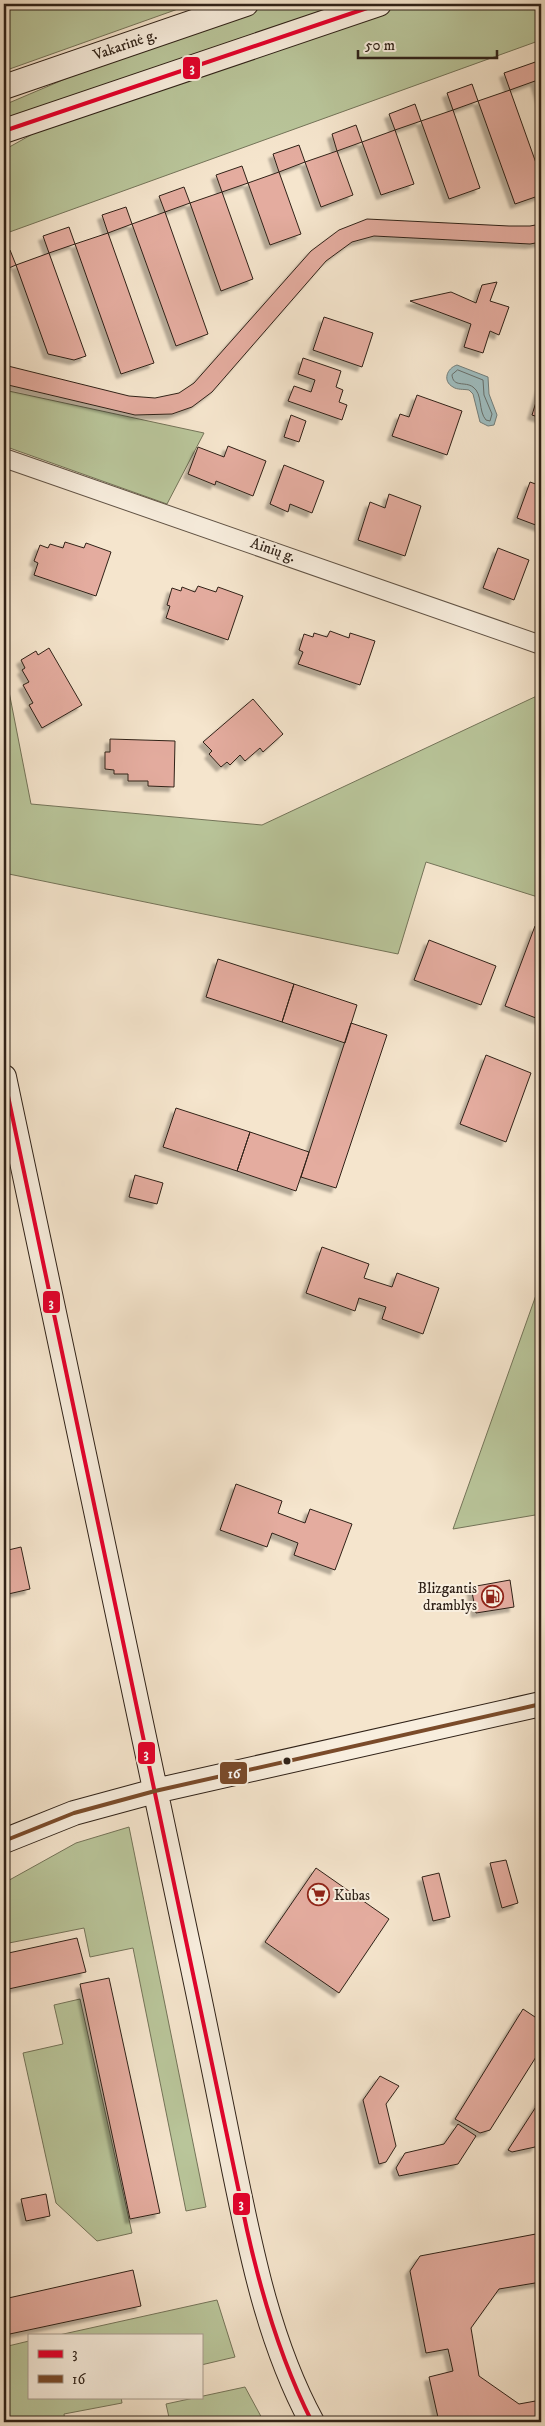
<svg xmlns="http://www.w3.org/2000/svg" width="545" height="2426" font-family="'IM FELL DW Pica',serif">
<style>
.green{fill:#b9c59a;stroke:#747459}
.water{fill:#9fbdbf;stroke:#737f7c}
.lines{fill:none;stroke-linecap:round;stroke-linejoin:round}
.shore{stroke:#68706c;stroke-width:1}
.building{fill:#e4ac9f;stroke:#302218;filter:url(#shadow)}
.minor-casing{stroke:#615345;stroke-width:20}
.secondary-casing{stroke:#302218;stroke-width:26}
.minor{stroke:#f8eede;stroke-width:18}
.secondary{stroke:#f8eede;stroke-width:24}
.bus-1-casing{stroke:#f8eede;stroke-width:8}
.bus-2-casing{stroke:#f8eede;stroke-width:8}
.bus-1{stroke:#e4002b;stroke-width:4}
.bus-2{stroke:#7a4b2a;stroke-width:4}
.bus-dot{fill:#302218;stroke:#f8eede;stroke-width:2}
.labels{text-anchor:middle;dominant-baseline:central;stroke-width:4;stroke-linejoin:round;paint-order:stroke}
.street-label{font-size:15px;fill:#302218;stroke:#f8eede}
.poi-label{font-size:15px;fill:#302218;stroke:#f8eede;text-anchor:end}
.line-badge{stroke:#f8eede;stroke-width:2}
.badge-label{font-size:14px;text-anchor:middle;font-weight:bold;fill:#fff}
</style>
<defs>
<filter id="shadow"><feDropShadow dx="-4.5" dy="4.5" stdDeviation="1" flood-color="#0004"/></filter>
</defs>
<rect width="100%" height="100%" fill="#f5e5cd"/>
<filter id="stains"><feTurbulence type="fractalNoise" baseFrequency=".004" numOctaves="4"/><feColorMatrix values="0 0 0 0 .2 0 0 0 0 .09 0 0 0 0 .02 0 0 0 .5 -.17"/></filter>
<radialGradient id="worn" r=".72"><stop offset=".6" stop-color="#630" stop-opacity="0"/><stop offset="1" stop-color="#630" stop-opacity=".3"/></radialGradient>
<path class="green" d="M4,4H192L4,71Z
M274,4H341L4,119V105L105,62Z
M402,4H541V40L4,234V150L54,122Z
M4,390L204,433L167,504L4,446Z
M4,666L31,804L262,825L541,694V898L426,862L398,954L4,873Z
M541,1281V1514L453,1529Z
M129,1827L206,2207L186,2211L133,1948L90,1957L84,1928L4,1944V1883L76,1843Z
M80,1999L132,2233L97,2241L56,2203L23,2053L63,2044L54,2005Z
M217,2300L235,2357L201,2365V2335H59Z
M29,2341V2397H121L122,2403L64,2414L65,2422H4V2347Z
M245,2387L264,2422H207V2420L170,2422L166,2404Z"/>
<path class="water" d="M457,365L488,377L489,394L497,415L494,425L488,426L480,422L473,394L469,390C464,389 457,390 453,387C442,381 447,368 457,365Z"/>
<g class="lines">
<path class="shore" d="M458,370L483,380L484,395L492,414L490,421L486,420C478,411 483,394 473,387C465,381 453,388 452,375Z"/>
</g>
<path class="building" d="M541,60V100L535,81L510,90L504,73Z
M472,84L478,101L453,110L447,93Z
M510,90L541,177V195L515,204L478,101Z
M415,104L421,121L395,130L389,114Z
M453,110L480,188L449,199L421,121Z
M356,125L362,142L337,151L332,134Z
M395,130L414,184L381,195L362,142Z
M299,145L305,162L279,172L273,154Z
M337,151L353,195L321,207L305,162Z
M242,166L248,183L222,192L216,175Z
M279,172L301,234L270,245L248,183Z
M184,187L190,203L165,212L159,196Z
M222,192L253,279L221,291L190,203Z
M126,207L132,224L108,233L102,215Z
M165,212L208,334L176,346L132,224Z
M367,219L509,226H530L541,224V242L530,244L374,236L352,242L326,261L212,392L192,407L172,414L135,415L4,384V365L129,396L155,398L179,393L194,383L311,251L339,230Z
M69,227L75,244L49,253L43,236Z
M108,233L154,363L121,374L75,244Z
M10,250L16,265L4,270V253Z
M49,253L86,356L74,360L48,354L16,265Z
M497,282L490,301L509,307L499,335L490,331L483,353L464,347L471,324L410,301L451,292L476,303L482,285Z
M324,317L373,333L362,367L313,350Z
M303,358L341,371L336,387L343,390L339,402L347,405L342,420L288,401L294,386L311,392L315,380L298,374Z
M541,386V418L532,415Z
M417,395L462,411L447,455L392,436L400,414L409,417Z
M291,415L306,421L299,442L284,437Z
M228,446L266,461L253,496L216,481L215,485L188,474L198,447L224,457Z
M284,465L324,481L312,513L290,504L288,512L270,504Z
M530,482L541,486V527L517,518Z
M389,494L421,506L405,556L358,540L370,502L385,508Z
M65,542L84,548L86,543L111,552L96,596L34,575L38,563L34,561L40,545L48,548L50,544L63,548Z
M498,548L529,560L514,600L483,588Z
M198,586L216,592L218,587L243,596L228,640L166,618L170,606L167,605L172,588L181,591L182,587L195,592Z
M330,631L349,638L350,633L375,641L360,685L298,664L303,652L299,650L304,634L313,637L314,633L327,637Z
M49,648L82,705L42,728L29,705L33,703L23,685L29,682L22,670L25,668L21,660L36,651L38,655Z
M253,699L283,734L263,752L260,748L245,761L240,755L230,765L227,762L221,767L209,754L212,751L203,742Z
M110,739L175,741L174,787L148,786V781H128V774H114V770L105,769V752H110Z
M535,926L541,929V1020L505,1006Z
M429,940L496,966L481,1005L414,980Z
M218,959L294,984L282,1022L206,997Z
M294,984L357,1005L345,1043L282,1022Z
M351,1023L387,1035L336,1188L301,1177Z
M486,1055L531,1073L506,1142L460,1124Z
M176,1108L250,1132L237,1171L163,1147Z
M250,1132L309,1152L296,1191L237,1171Z
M135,1175L163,1183L157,1204L129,1197Z
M322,1247L369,1264L364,1278L392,1287L397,1273L439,1288L423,1334L382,1319L386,1307L359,1298L355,1311L306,1293Z
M236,1484L282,1501L278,1513L305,1523L310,1509L352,1524L335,1570L294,1555L298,1543L272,1533L267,1547L220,1530Z
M21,1547L30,1589L4,1595V1551Z
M510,1580L514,1607L476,1613L471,1587Z
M506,1860L518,1903L502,1908L490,1863Z
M316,1868L389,1919L339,1993L265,1942Z
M439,1873L450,1917L433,1921L422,1877Z
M77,1938L86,1972L4,1990V1954Z
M109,1978L160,2213L130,2219L80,1984Z
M523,2009L541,2021V2049L490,2130L480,2133L455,2119Z
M380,2076L399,2086L386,2104L396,2146L386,2162L379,2164L363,2100Z
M541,2099V2138L535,2147L512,2152L508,2150Z
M458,2124L476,2136L458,2164L399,2176L396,2168L405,2153L444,2144Z
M46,2194L50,2216L26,2221L21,2199Z
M541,2233V2282L499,2289L471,2328L479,2376L519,2404L541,2400V2422H439L429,2377L453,2371L448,2349L426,2353L410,2271L420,2256Z
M133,2270L141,2306L5,2335L4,2299Z"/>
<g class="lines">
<defs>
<path id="minor" d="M4,458L541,645"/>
<path id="secondary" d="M4,87L246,4
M4,131L379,4
M4,1077C65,1365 126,1652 187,1940C203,2014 218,2089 233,2164C251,2252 269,2343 312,2422
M4,1841L74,1813L155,1791L541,1704"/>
</defs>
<use href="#minor" class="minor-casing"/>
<use href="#secondary" class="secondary-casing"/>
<use href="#minor" class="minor"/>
<use href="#secondary" class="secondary"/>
<defs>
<path id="bus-1" d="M4,131L379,4
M4,1077L247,2230C262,2297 281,2361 312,2422"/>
<path id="bus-2" d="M4,1841L74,1813L155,1791L541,1704"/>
</defs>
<use href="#bus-1" class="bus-1-casing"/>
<use href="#bus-2" class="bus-2-casing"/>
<use href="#bus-1" class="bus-1"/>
<use href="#bus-2" class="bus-2"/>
</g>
<defs>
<symbol id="fuel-ring" viewBox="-11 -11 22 22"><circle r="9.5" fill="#f8eede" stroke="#8f2418" stroke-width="1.5"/><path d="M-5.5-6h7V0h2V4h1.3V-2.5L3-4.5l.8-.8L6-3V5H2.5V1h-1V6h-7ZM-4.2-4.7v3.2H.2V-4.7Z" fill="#8f2418"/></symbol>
<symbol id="supermarket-ring" viewBox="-11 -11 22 22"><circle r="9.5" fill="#f8eede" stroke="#8f2418" stroke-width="1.5"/><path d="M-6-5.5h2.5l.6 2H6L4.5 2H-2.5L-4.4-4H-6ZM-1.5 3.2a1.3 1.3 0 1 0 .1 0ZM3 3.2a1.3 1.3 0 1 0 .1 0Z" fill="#8f2418"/></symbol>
</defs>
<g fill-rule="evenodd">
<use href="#fuel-ring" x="480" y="1584" width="25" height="25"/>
<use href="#supermarket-ring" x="306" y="1882" width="25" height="25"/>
</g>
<circle class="bus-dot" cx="287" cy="1761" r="4.5"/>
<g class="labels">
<g class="street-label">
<text transform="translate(125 45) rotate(-19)">Vakarinė g.</text>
<text transform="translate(273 550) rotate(19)">Ainių g.</text>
</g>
<g class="poi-label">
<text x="477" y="1588">Blizgantis<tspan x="477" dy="17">dramblys</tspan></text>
<text x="334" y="1895" text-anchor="start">Kubas</text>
</g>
</g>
<g class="line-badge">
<rect x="182" y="56" width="19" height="24" rx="5" fill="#e4002b"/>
<rect x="42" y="1290" width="19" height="24" rx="5" fill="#e4002b"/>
<rect x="137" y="1741" width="19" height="24" rx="5" fill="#e4002b"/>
<rect x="219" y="1761" width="29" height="24" rx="5" fill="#7a4b2a"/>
<rect x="232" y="2192" width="19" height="24" rx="5" fill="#e4002b"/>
</g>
<g class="badge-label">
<text x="192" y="72">3</text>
<text x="51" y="1307">3</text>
<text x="146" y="1758">3</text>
<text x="234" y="1778">16</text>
<text x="241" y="2208">3</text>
</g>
<rect width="545" height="2426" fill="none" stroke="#f5e5cd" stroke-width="20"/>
<rect x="5" y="5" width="535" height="2416" fill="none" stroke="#302218" stroke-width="2.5"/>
<rect x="10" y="10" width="525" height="2406" fill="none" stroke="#302218"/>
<rect x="28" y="2334" width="175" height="65" fill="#f8eede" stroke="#a89c8f"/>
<rect x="38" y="2350" width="25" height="8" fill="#e4002b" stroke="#a89c8f"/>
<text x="72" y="2358" font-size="15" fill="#302218">3</text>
<rect x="38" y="2375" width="25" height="8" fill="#7a4b2a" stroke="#a89c8f"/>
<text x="72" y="2384" font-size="15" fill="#302218">16</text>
<path d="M358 50v8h139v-8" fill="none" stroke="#302218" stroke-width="2.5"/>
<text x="365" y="50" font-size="15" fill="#302218" stroke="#f8eede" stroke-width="4" paint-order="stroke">50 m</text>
<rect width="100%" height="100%" filter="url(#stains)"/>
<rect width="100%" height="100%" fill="url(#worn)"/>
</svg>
